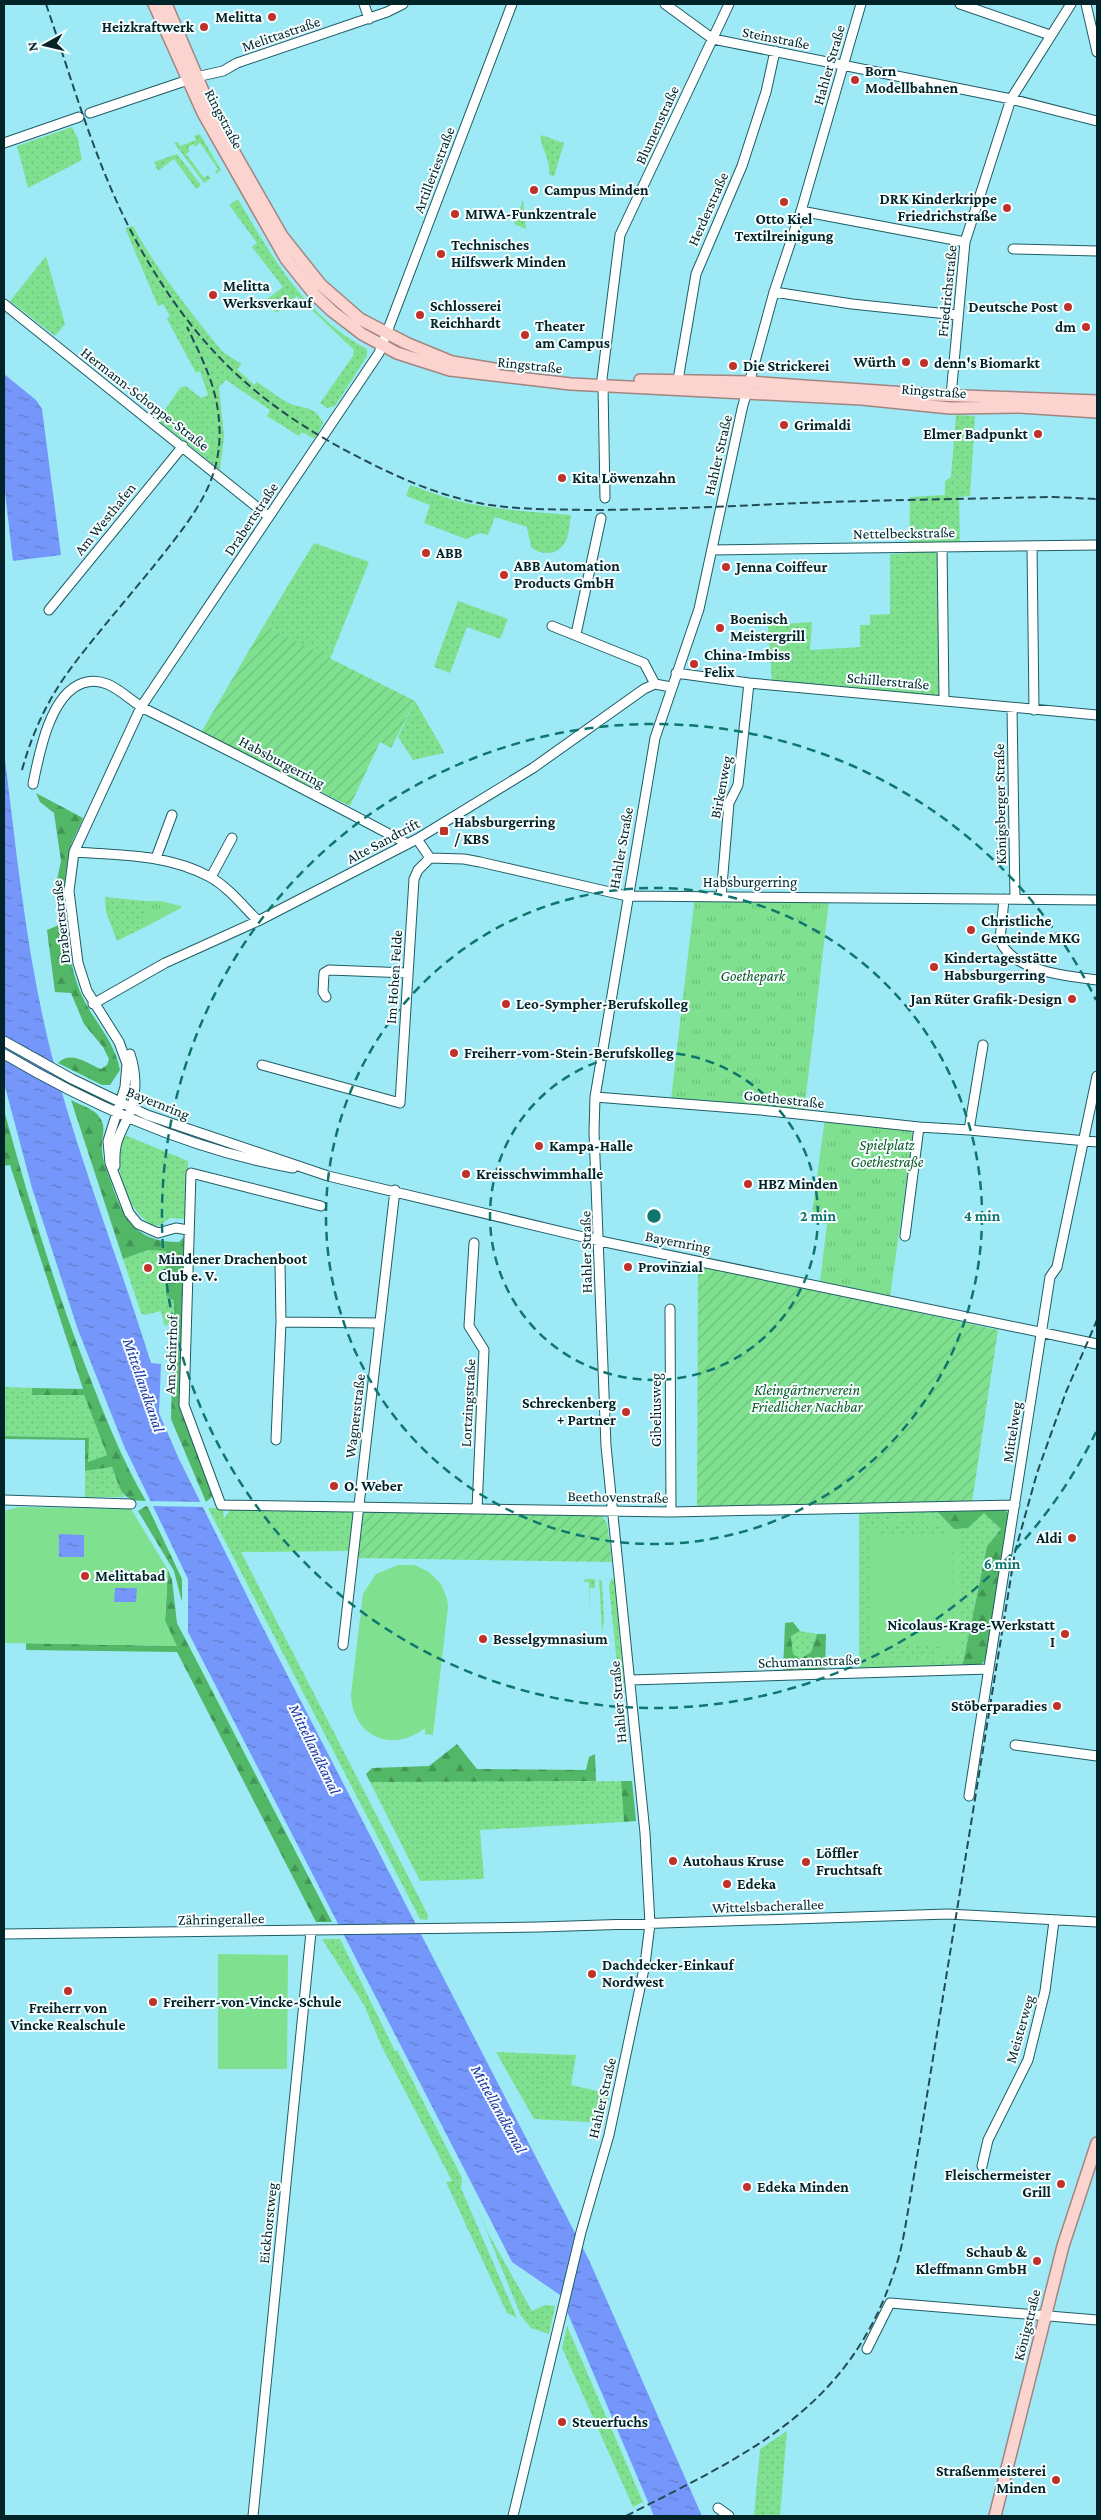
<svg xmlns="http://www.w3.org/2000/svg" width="1101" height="2520" font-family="'Crimson Pro',serif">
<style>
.grass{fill:url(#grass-dots)}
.forest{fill:url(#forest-firs)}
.park{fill:url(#park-tufts)}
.garden{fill:url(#garden-furrows)}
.pitch{fill:#7fe190;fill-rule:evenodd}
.water{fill:url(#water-ripples)}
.pier{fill:#9deaf6}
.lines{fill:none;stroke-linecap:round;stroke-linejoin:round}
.minor-casing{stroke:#205c65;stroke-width:11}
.major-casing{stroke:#a38480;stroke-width:14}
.minor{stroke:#fff;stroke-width:9}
.major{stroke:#fbd4cf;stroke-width:11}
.rail{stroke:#234d54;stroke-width:2;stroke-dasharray:8 4;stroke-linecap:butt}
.ring{fill:none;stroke:#0f766e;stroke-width:2.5;stroke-dasharray:9 6}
.poi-dot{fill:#bf3129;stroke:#f6feff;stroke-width:2}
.labels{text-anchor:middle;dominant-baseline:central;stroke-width:4;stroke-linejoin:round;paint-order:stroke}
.poi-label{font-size:15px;font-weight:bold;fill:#022328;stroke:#f6feff;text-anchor:start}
.street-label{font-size:15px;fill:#022328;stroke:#f6feff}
.park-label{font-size:15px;font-style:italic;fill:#0b5722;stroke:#f6feff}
.water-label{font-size:16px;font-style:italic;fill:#1e31a2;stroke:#f6feff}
.centre{fill:#0f766e;stroke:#f6feff;stroke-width:2.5}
.ring-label{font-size:15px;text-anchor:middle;font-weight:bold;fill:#0f766e;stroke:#f6feff;stroke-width:4;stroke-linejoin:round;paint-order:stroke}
</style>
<defs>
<pattern id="grass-dots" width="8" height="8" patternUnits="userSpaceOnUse" patternTransform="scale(1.25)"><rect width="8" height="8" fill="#7fe190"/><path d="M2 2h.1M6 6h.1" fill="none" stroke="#6cc17c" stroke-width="1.8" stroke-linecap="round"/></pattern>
<pattern id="forest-firs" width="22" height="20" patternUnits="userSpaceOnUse" patternTransform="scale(1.25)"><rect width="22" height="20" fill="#52b867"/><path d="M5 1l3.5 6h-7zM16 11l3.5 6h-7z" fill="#429555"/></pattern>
<pattern id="park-tufts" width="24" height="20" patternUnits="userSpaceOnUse" patternTransform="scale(1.25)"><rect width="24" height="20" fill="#7fe190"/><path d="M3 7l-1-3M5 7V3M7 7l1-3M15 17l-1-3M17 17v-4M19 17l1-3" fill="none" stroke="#6cc17c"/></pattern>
<pattern id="garden-furrows" width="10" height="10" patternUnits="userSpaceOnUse" patternTransform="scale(1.25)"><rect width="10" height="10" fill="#7fe190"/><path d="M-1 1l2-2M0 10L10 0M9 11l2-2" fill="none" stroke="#6cc17c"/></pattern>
<pattern id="water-ripples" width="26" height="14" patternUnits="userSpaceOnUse" patternTransform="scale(1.25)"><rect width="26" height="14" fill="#7597fb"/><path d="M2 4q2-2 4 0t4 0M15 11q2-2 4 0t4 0" fill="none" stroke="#5e7bcb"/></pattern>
</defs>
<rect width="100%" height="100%" fill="#9deaf6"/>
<path class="grass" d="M72,127L78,139L82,160L28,188L17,146Z
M200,134L221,170L216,174L215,172L218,169L200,143L195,147L193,144L188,148L190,151L186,154L204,178L208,175L211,178L204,183L174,143L178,142L180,146L196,140L194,136Z
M541,135L564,143L554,177L549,174C551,158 538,143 541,135Z
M177,154L201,185L196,189L174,159L158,171L154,162Z
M238,199C272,257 305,316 367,349V356L335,406L327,408L320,403L353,356L354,350L297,296L276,313L266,300L283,287L252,247L257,243L229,205Z
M523,200V201L526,229L514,224Z
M133,226C156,269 187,307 217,345L224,353L242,364L237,369L254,385L257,382C268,389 282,401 294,405C307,409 316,407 323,423L316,437L313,438L302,432L299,436L267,416L270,410L226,380L219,387L224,436L220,470L158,420L180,388L186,386L201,398L208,395L200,371L196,373L167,319L170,316L163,304L158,306L125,228Z
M46,256L65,324L55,336L10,301Z
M956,415L975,416L970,496L959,497L960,543L940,544L941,697L772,682L768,625L812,622L810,650L860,647V625H870V615L890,614V554L909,553L910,497L945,495V481L951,477Z
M410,485C428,491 445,498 462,502C498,510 535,512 571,515C570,522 569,531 567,538C562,555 542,557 531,547L527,527L495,517L488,535L480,533L466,539L424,523L430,505L406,496Z
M314,543L369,562L330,659L264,625Z
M458,601L508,619L500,639L467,627L450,673L434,667Z
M415,701L442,748L444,753L413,760L398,737Z
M105,897L145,901V927L117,941L106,912Z
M127,1136L188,1161L186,1219L170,1218L159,1226L152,1225C125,1208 113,1167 122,1137Z
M148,1250H166V1295L174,1301L172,1322L166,1326L164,1324L161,1311L144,1315L141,1313L123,1259Z
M4,1387L32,1388V1395H84L107,1455L88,1462V1438L4,1436Z
M112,1467L124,1497H85V1471Z
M208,1508H220L223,1510L224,1518L230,1510H351L354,1515L350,1551L241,1552L428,1915L427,1920L420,1919Z
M935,1509L968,1528L984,1512L1001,1529L987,1546L962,1668L859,1671V1510Z
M611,1578L615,1581L620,1646L623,1651L621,1655L626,1686L622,1690L619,1684L609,1587Z
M585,1579H595V1588H590V1613L589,1582H584Z
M599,1579L602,1581L604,1619L602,1633Z
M800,1631L817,1634L811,1652L800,1659L793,1655L791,1636Z
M621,1781L624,1822L480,1830L484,1879L420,1881L370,1782Z
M322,1939H340L395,2051L397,2050L462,2178L461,2188L517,2318L507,2313L446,2182L452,2181L382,2047L364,2005Z
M496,2052L576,2055L571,2085L610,2094L603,2123L534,2119Z
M476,2205L488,2233L532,2311L545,2305L555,2306L549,2334L531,2328L521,2316Z
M567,2326L643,2502L633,2507L562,2348Z
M787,2431L780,2516H754L760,2449Z"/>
<path class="forest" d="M36,793L83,818C79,829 71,841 69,853C60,893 65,963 84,1000C96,1024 115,1042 120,1070L110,1085H102L58,1063C71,1050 86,1063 101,1069L107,1065L109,1059L103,1047L84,1024L71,993L55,992L47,930L61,924L56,884L61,861L54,813L40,802Z
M71,1100C80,1105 95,1109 100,1118C107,1128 101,1138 102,1148C102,1160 107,1171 111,1182C123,1219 135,1242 179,1242L184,1237L179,1406L214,1495L206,1502L171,1419L174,1301L166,1295V1251L148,1250L123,1259Z
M4,1110C28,1198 54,1285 87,1370C104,1414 122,1460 146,1501C119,1501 121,1489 112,1467L85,1471V1440L4,1439V1436L89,1438L88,1462L107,1455L84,1395H32V1388L83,1389L10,1165L4,1166Z
M146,1506L148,1507L182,1579V1602L174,1571L138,1511Z
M935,1509H1004L1009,1514L987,1659L979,1666L962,1668L987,1546L1001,1529L984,1513L968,1528L954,1529Z
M168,1570L172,1580L177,1623L332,1922H316L177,1652L26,1650V1643L176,1646L165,1621Z
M793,1622L800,1631L791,1636L793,1654L800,1659L811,1652L817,1634H826L825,1671L783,1672L785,1623Z
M457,1744L477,1769L586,1770L589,1757L595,1754L596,1781L370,1782L366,1774L372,1768L429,1766Z
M621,1781H632L636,1821L624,1822Z"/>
<path class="park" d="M695,896L829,901L804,1112L671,1099Z
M145,901H161L181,906V908L145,927Z
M825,1118L909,1130L913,1134L890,1297L820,1281L827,1224L811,1221Z"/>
<path class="garden" d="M264,625L415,701L391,748L380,742L350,806L200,734Z
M698,1265L998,1330L972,1502L697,1509Z
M368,1510L601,1515L607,1523L612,1562L356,1558L360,1515Z"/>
<path class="pitch" d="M18,1507L131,1509L168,1570L165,1621L177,1646L4,1643V1511Z
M910,1516C925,1516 941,1518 952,1530H960V1654H953L952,1649C935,1672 876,1670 869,1639V1538C877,1522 893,1517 910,1516ZM909,1521C929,1521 950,1524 953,1547L952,1640C941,1665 885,1667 873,1640V1544L876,1536V1644H949V1536H876L890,1524Z
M398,1565H415L429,1572L441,1584L447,1599L448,1607L433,1735L425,1734V1728C392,1754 352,1736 351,1694L363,1594L376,1574Z
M218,1954L288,1955L287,2069H218Z"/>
<path class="water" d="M4,374L36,400L42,409L61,555L13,561L4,484Z
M4,751C17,855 27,962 54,1064C81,1165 120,1263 151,1363L161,1364L159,1413L179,1459L258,1618L589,2260L702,2516H654L560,2295L512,2262L188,1632V1579L124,1446L78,1330L32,1188L4,1083Z
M59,1534L84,1535V1557H59Z
M115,1588H137L136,1602H114Z"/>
<path class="pier" d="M147,1501L203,1502L205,1507L150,1506Z"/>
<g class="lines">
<defs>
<path id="minor" d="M364,4L369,19
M665,4L713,39L1011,99L1097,121
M960,4L1050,35
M1086,4L1097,52
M196,77L223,71L237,63L387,12L403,4
M90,113L188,80
M4,143L79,117
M801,211L965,242
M1013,249L1097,251
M774,292L852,304L957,315
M4,304L268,516
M602,379L620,235L729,4
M678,380L696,274L742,166L766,92L775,51
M603,386L605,498
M951,396L965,242L1011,99L1071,4
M1032,546L1034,710
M942,547L944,700
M712,550L1097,545
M49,610L183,446
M552,626L644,663L655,684
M576,634L601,518
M676,673L749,683L1097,715
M1012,708L1015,899
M33,784C39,754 50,694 83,683C109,674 127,700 147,710C235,753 321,798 408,844
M417,839L430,858L464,859L480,862L627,896L1097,900
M74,852C120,855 168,854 210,877C228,887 244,907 258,921
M156,858L172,815
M211,877L232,838
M721,897L729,803L738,785L749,683
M1004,899L1000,940C1012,972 1069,976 1097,980
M326,997L323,992L324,973L329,970L408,973
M93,1004L165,963L258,921L417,839L533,768L644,689L655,684L671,687
M4,1041L72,1079L147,1115L328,1176L600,1241L1097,1344
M4,1054C94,1107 190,1150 293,1168
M262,1065L400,1103L414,879L418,870L430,858
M595,1097L761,1110L919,1127L969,1130L1097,1142
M969,1130L983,1045
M115,1166C114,1144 118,1138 127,1119C137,1099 137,1075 130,1054
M321,1206L191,1173L184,1405L221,1505L671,1512L1015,1505
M188,1230L176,1228L158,1233L138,1224L129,1213L110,1163L108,1141L125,1087L127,1064L119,1042L87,991L78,963L69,891L74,852L141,707L379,353L512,4
M905,1236L919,1127
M474,1243L469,1326L484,1350L477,1509
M280,1263L281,1322L379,1323
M670,1309L671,1512
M276,1440L281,1322
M4,1500L131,1504
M343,1645L395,1190
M630,1680L989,1669
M1015,1745L1097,1756
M969,1796L1050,1277L1057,1267L1097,1076
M4,1934L539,1927L948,1914L1097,1922
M982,2166L988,2140L1028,2060L1045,1991L1054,1921
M867,2349L890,2303L1097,2320
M718,2508L729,2516
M253,2516L311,1932
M513,2516L581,2232L609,2135L645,1964L650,1924L645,1833L606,1446L594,1132L595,1097L655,738L699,609L742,409L774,292L801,211L861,4"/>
<path id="major" d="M154,4L203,113L286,259L314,294L332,311L362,334L397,353L450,370L571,384L862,399L950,408L1020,407L1097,412
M166,4L214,117L282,236L321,285L360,319L406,343L452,362L494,369
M640,380L749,382L935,395L1097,401
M995,2516L1063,2246L1097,2143"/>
</defs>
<use href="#minor" class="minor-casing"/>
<use href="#major" class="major-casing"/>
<use href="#minor" class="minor"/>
<use href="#major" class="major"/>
<path class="rail" d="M46,4C76,92 101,185 150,265C207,360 271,414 370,463C406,481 444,497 484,504C518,510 552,509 586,510C650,510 714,507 778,504C870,500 962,499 1053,497L1097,499
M22,770C34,727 50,695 77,660C104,625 133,592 161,557C197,511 227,475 218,411C214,381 200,354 187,327
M626,2516C747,2454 848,2411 894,2272C903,2248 906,2220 911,2194L1015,1552L1037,1473L1066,1392L1097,1320"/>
</g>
<g class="ring">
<circle cx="654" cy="1216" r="164"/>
<circle cx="654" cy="1216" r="328"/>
<path d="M1096 1432A492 492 0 1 1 1096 1000"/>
</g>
<g class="poi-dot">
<circle cx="272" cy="17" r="5"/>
<circle cx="204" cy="27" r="5"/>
<circle cx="855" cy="80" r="5"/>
<circle cx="534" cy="190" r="5"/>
<circle cx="784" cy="202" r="5"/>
<circle cx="1007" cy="208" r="5"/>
<circle cx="455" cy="214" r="5"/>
<circle cx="441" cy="254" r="5"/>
<circle cx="213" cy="295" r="5"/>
<circle cx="1068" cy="307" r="5"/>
<circle cx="420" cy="315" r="5"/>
<circle cx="1086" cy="327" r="5"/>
<circle cx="525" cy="335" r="5"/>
<circle cx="906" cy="362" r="5"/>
<circle cx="924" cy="363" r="5"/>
<circle cx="733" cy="366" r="5"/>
<circle cx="784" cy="425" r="5"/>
<circle cx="1038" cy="434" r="5"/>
<circle cx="562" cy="478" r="5"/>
<circle cx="426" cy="553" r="5"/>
<circle cx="726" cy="567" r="5"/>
<circle cx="504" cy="575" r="5"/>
<circle cx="720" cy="628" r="5"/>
<circle cx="694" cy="664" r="5"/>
<rect x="439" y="826" width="10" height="10" rx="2.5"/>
<circle cx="971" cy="930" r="5"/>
<circle cx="934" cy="967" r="5"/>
<circle cx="1072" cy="999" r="5"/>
<circle cx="506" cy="1004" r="5"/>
<circle cx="454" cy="1053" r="5"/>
<circle cx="539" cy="1146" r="5"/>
<circle cx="466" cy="1174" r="5"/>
<circle cx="748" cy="1184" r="5"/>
<circle cx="628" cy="1267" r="5"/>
<circle cx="148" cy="1268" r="5"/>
<circle cx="626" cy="1412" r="5"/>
<circle cx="334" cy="1486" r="5"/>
<circle cx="1072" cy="1538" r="5"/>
<circle cx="85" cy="1576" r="5"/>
<circle cx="1065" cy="1634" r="5"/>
<circle cx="483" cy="1639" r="5"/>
<circle cx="1057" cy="1706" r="5"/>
<circle cx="673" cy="1861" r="5"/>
<circle cx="806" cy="1862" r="5"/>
<circle cx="727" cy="1884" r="5"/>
<circle cx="592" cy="1974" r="5"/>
<circle cx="68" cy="1991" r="5"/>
<circle cx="153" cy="2002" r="5"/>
<circle cx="1061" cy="2184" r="5"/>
<circle cx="747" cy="2187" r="5"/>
<circle cx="1037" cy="2261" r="5"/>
<circle cx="562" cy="2422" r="5"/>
<circle cx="1056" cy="2480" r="5"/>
</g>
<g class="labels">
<g class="poi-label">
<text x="262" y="17" text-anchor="end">Melitta</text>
<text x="194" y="27" text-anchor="end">Heizkraftwerk</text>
<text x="865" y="71">Born<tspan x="865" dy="17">Modellbahnen</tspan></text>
<text x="544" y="190">Campus Minden</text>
<text x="997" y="199" text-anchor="end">DRK Kinderkrippe<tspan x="997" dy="17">Friedrichstraße</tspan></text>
<text x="465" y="214">MIWA-Funkzentrale</text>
<text x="784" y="219" text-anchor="middle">Otto Kiel<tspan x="784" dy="17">Textilreinigung</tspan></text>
<text x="451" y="245">Technisches<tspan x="451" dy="17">Hilfswerk Minden</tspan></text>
<text x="223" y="286">Melitta<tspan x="223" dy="17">Werksverkauf</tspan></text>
<text x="430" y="306">Schlosserei<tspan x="430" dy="17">Reichhardt</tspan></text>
<text x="1058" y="307" text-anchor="end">Deutsche Post</text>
<text x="535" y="326">Theater<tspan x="535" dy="17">am Campus</tspan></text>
<text x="1076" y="327" text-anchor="end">dm</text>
<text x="896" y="362" text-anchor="end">Würth</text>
<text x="934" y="363">denn's Biomarkt</text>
<text x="743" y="366">Die Strickerei</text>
<text x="794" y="425">Grimaldi</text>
<text x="1028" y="434" text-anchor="end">Elmer Badpunkt</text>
<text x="572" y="478">Kita Löwenzahn</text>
<text x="436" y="553">ABB</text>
<text x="514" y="566">ABB Automation<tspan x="514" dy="17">Products GmbH</tspan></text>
<text x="736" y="567">Jenna Coiffeur</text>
<text x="730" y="619">Boenisch<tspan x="730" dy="17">Meistergrill</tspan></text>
<text x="704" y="655">China-Imbiss<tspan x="704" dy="17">Felix</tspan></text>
<text x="454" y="822">Habsburgerring<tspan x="454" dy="17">/ KBS</tspan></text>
<text x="981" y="921">Christliche<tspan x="981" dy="17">Gemeinde MKG</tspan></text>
<text x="944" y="958">Kindertagesstätte<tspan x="944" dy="17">Habsburgerring</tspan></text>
<text x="1062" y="999" text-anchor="end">Jan Rüter Grafik-Design</text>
<text x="516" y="1004">Leo-Sympher-Berufskolleg</text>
<text x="464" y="1053">Freiherr-vom-Stein-Berufskolleg</text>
<text x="549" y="1146">Kampa-Halle</text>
<text x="476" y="1174">Kreisschwimmhalle</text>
<text x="758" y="1184">HBZ Minden</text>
<text x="158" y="1259">Mindener Drachenboot<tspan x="158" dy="17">Club e. V.</tspan></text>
<text x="638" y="1267">Provinzial</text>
<text x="616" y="1403" text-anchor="end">Schreckenberg<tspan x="616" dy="17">+ Partner</tspan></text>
<text x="344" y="1486">O. Weber</text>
<text x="1062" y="1538" text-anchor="end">Aldi</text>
<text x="95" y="1576">Melittabad</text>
<text x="1055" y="1625" text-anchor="end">Nicolaus-Krage-Werkstatt<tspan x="1055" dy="17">I</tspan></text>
<text x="493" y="1639">Besselgymnasium</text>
<text x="1047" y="1706" text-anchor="end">Stöberparadies</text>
<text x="816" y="1853">Löffler<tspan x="816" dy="17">Fruchtsaft</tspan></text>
<text x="683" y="1861">Autohaus Kruse</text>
<text x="737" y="1884">Edeka</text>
<text x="602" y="1965">Dachdecker-Einkauf<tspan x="602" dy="17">Nordwest</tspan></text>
<text x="163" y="2002">Freiherr-von-Vincke-Schule</text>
<text x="68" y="2008" text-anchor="middle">Freiherr von<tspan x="68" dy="17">Vincke Realschule</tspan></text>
<text x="1051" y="2175" text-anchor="end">Fleischermeister<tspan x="1051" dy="17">Grill</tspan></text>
<text x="757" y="2187">Edeka Minden</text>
<text x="1027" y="2252" text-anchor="end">Schaub &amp;<tspan x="1027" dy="17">Kleffmann GmbH</tspan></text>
<text x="572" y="2422">Steuerfuchs</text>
<text x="1046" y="2471" text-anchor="end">Straßenmeisterei<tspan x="1046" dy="17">Minden</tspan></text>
</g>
<g class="street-label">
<text transform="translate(281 34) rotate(-19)">Melittastraße</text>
<text transform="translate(776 38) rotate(11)">Steinstraße</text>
<text transform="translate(829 65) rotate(-74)">Hahler Straße</text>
<text transform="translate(224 119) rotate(62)">Ringstraße</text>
<text transform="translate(657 125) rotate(-65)">Blumenstraße</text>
<text transform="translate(434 170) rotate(-69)">Artilleriestraße</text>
<text transform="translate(708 209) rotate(-66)">Herderstraße</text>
<text transform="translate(947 291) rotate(-84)">Friedrichstraße</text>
<text transform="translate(530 365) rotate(6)">Ringstraße</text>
<text transform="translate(934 391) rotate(4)">Ringstraße</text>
<text transform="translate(145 399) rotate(38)">Hermann-Schoppe-Straße</text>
<text transform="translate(718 455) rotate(-77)">Hahler Straße</text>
<text transform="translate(105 519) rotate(-51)">Am Westhafen</text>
<text transform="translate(251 519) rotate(-56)">Drabertstraße</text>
<text transform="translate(904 533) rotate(-1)">Nettelbeckstraße</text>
<text transform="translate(888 681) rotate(5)">Schillerstraße</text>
<text transform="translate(282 762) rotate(28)">Habsburgerring</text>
<text transform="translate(721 787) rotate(-79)">Birkenweg</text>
<text transform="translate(1000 804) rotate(-91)">Königsberger Straße</text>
<text transform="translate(383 841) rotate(-28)">Alte Sandtrift</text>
<text transform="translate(621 848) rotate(-80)">Hahler Straße</text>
<text x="750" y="882">Habsburgerring</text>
<text transform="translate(61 922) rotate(-96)">Drabertstraße</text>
<text transform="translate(394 977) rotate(-86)">Im Hohen Felde</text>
<text transform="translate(784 1099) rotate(6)">Goethestraße</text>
<text transform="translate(158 1103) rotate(22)">Bayernring</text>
<text transform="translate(678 1242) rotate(11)">Bayernring</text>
<text transform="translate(586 1252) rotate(-91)">Hahler Straße</text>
<text transform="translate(171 1355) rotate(-88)">Am Schirrhof</text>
<text transform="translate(468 1403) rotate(-87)">Lortzingstraße</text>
<text transform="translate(656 1410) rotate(-90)">Gibeliusweg</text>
<text transform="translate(355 1416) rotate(-83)">Wagnerstraße</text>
<text transform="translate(1012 1432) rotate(-81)">Mittelweg</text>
<text transform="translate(618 1497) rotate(1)">Beethovenstraße</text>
<text transform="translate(809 1661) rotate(-2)">Schumannstraße</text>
<text transform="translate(618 1702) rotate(-95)">Hahler Straße</text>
<text transform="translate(768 1906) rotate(-2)">Wittelsbacherallee</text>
<text transform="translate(221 1919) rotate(-1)">Zähringerallee</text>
<text transform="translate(1020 2029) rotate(-74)">Meisterweg</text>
<text transform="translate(602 2098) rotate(-77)">Hahler Straße</text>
<text transform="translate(268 2223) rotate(-84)">Eickhorstweg</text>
<text transform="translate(1027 2325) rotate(-76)">Königstraße</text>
</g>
<g class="park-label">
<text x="753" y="976">Goethepark</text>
<text x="887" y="1145">Spielplatz<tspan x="887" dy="17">Goethestraße</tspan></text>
<text x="807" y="1390">Kleingärtnerverein<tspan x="807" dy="17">Friedlicher Nachbar</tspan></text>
</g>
<g class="water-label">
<text transform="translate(144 1385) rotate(71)">Mittellandkanal</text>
<text transform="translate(315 1749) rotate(64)">Mittellandkanal</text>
<text transform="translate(499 2109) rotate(61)">Mittellandkanal</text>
</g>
</g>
<circle cx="654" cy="1216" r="8" class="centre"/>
<g class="ring-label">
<text x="818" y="1221">2 min</text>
<text x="982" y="1221">4 min</text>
<text x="1002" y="1569">6 min</text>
</g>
<rect width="1101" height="2520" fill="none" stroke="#022328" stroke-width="10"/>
<g transform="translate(45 45) rotate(262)" stroke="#f6feff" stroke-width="4" paint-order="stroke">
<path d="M0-4L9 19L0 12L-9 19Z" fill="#022328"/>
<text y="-8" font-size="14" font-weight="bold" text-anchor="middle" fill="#022328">N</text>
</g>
</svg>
